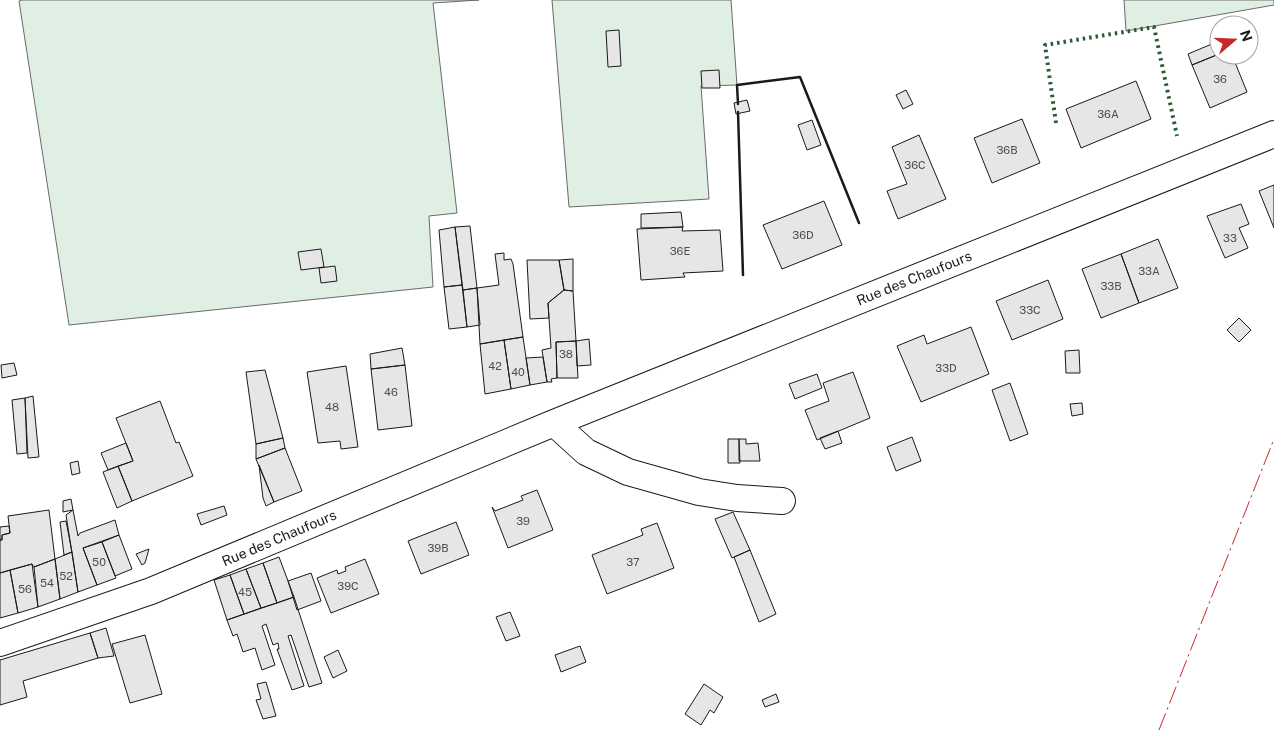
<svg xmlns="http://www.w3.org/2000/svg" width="1274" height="730" font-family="'Public Sans',sans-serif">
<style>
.green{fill:#e0efe3;stroke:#6a6a6a}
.building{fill:#e6e6e6;stroke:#1a1a1a}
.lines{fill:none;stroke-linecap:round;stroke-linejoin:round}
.minor-casing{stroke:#1a1a1a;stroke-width:28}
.minor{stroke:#fff;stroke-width:26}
.hedge{stroke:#2b5a34;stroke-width:4;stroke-dasharray:2.5 4;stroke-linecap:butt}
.wall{stroke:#1a1a1a;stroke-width:2.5}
.power{stroke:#c62828;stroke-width:1;stroke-dasharray:18 4 2.5 4;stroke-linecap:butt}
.labels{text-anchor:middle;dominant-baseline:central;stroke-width:4;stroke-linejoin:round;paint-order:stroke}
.number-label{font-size:11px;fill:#4d4d4d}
.street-label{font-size:14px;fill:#1a1a1a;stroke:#fff}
</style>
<rect width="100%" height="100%" fill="#fff"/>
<path class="green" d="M22,0H479L433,3L457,213L429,216L433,287L69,325L19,1Z
M552,0H731L737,85L701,86L709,199L569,207Z
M1124,0H1274V5L1126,31Z"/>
<path class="building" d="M619,30L621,66L608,67L606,31Z
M1219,41V54L1192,65L1188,54Z
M1219,54L1232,55L1247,92L1210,108L1192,65Z
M719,70L720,88H702L701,71Z
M1136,81L1151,119L1081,148L1066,109Z
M906,90L913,104L903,109L896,95Z
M747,100L750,111L736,114L734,103Z
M1022,119L1040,163L992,183L974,138Z
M812,120L821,145L807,150L798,125Z
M919,135L946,199L898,219L887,191L907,184L892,147Z
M1274,185V228L1259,191Z
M824,201L842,245L782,269L763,225Z
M1241,204L1249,224L1239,228L1248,248L1225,258L1207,216Z
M681,212L683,227L641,228V214Z
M470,226L477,288L463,290L455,227Z
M455,227L462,285L444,287L439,230Z
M683,227L682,231L720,230L723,271L683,273L685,277L641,280L637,229Z
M1158,239L1178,288L1139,303L1121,254Z
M321,249L324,267L301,270L298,252Z
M504,253V260L511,259L513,264L523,337L480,344L477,288L499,285L495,254Z
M1121,254L1139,303L1101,318L1082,269Z
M573,259V291L564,290L559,260Z
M527,260H559L564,290L548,303L549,318L530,319Z
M335,266L337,281L321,283L319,268Z
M1048,280L1063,319L1012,340L996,301Z
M462,285L467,327L449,329L444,287Z
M477,288L480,325L467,327L463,290Z
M564,290L573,291L576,341L556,342L557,378L551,379L552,382H547L542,350L551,348L548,303Z
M1239,318L1251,330L1239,342L1227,330Z
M971,327L989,374L921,402L897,346L924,335L927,344Z
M523,337L530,385L511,389L504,340Z
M589,339L591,365L577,366L576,341Z
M504,340L511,389L485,394L480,344Z
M576,341L578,378H557L556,342Z
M402,348L405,365L371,369L370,354Z
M1079,350L1080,373H1066L1065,351Z
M543,357L547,382L530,385L526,358Z
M14,363L17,375L2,378L1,365Z
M405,365L412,426L378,430L371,369Z
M346,366L358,447L341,449L340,441L318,443L307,372Z
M265,370L283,438L256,444L246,372Z
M853,372L870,418L817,440L805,410L829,401L823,383Z
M817,374L822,388L795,399L789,384Z
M1010,383L1028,434L1010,441L992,390Z
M33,396L39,457L28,458L25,398Z
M25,398L27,453L17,454L12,400Z
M160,401L176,443L179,442L193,476L132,501L118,466L133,461L116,418Z
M1082,403L1083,414L1072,416L1070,404Z
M838,431L842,443L825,449L820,438Z
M912,437L921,461L896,471L887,447Z
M283,438L285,448L256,459V444Z
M728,439H739L740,463H728Z
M739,439H746V444L758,443L760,461H739Z
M126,443L133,461L108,470L101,453Z
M285,448L302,491L274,502L256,459Z
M78,461L80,473L72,475L70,463Z
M259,465L274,502L266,506L263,498Z
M118,466L132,501L117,508L103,472Z
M537,490L553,530L508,548L492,507L495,511L523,500L521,496Z
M71,499L73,510L63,512V501Z
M224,506L227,515L201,525L197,514Z
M49,510L55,559L34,567L32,564L0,573V540H2V535L10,533L8,516Z
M73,510L78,536L80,533L115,520L119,535L83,548L97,585L78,592L66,515Z
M733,512L750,550L732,558L715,519Z
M66,521L72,552L64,555L60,522Z
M456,522L469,555L421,574L408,541Z
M657,523L674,568L607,594L592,555L643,535L641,529Z
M9,526L10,533L2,535V540H0V527Z
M119,535L132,569L115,576L102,542Z
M102,542L116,578L97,585L83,548Z
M149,549L145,563L142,565L136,554Z
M750,550L776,614L759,622L734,557Z
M72,552L78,592L60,599L55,559Z
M279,557L294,597L277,603L263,563Z
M55,559L60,599L38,607L34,567Z
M365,559L379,594L331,613L317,578L337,570L338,574L346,571L345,567Z
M263,563L277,603L261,608L246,569Z
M32,564L38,607L18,613L10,570Z
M246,569L261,608L244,614L230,575Z
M10,570L18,613L0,618V573Z
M311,573L321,601L297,610L288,581Z
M230,575L244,614L227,620L214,580Z
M294,597L322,683L309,687L291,635L288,636L304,686L292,690L277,649H279L278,643L273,645L266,624L262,626L275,665L262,670L255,648L243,652L237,634L233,636L227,620Z
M510,612L520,636L506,641L496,617Z
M106,628L114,656L98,658L90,633Z
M90,633L98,658L23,681L27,697L0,705V660Z
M145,635L162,694L130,703L112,644Z
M580,646L586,662L561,672L555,655Z
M338,650L347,671L333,678L324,657Z
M266,682L276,716L263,719L256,700L261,699L257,684Z
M704,684L723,697L714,713L710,710L701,725L685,714Z
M776,694L779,702L765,707L762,700Z"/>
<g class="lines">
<defs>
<path id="minor" d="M554,423L586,452L628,472L699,492L737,498L782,501
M0,643L151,591L554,423L1274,134"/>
</defs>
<use href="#minor" class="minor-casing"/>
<use href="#minor" class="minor"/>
<path class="hedge" d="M1056,123L1045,45L1154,27L1177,136"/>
<path class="wall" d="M738,104L737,85L800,77L859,223
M738,112L743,275"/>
<path class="power" d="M1159,730L1274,439"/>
</g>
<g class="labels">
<g class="number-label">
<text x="1220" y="79">36</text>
<text x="1108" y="114">36A</text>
<text x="1007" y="150">36B</text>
<text x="915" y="165">36C</text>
<text x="803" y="235">36D</text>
<text x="1230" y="238">33</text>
<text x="680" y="251">36E</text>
<text x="1149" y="271">33A</text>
<text x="1111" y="286">33B</text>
<text x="1030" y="310">33C</text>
<text x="566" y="354">38</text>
<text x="495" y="366">42</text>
<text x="946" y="368">33D</text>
<text x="518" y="372">40</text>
<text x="391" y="392">46</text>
<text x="332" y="407">48</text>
<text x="523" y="521">39</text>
<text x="438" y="548">39B</text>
<text x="99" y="562">50</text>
<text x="633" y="562">37</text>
<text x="66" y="576">52</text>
<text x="47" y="583">54</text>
<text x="348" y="586">39C</text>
<text x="25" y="589">56</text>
<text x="245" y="592">45</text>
</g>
<g class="street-label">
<text transform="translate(914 278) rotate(-22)">Rue des Chaufours</text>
<text transform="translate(279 538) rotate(-23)">Rue des Chaufours</text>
</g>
</g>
<g transform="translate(1234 40) rotate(71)"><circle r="24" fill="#ffffff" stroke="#a3a3a3"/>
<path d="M0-4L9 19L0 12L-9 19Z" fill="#c62828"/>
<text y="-8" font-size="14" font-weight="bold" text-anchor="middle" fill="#1a1a1a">N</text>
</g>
</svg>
